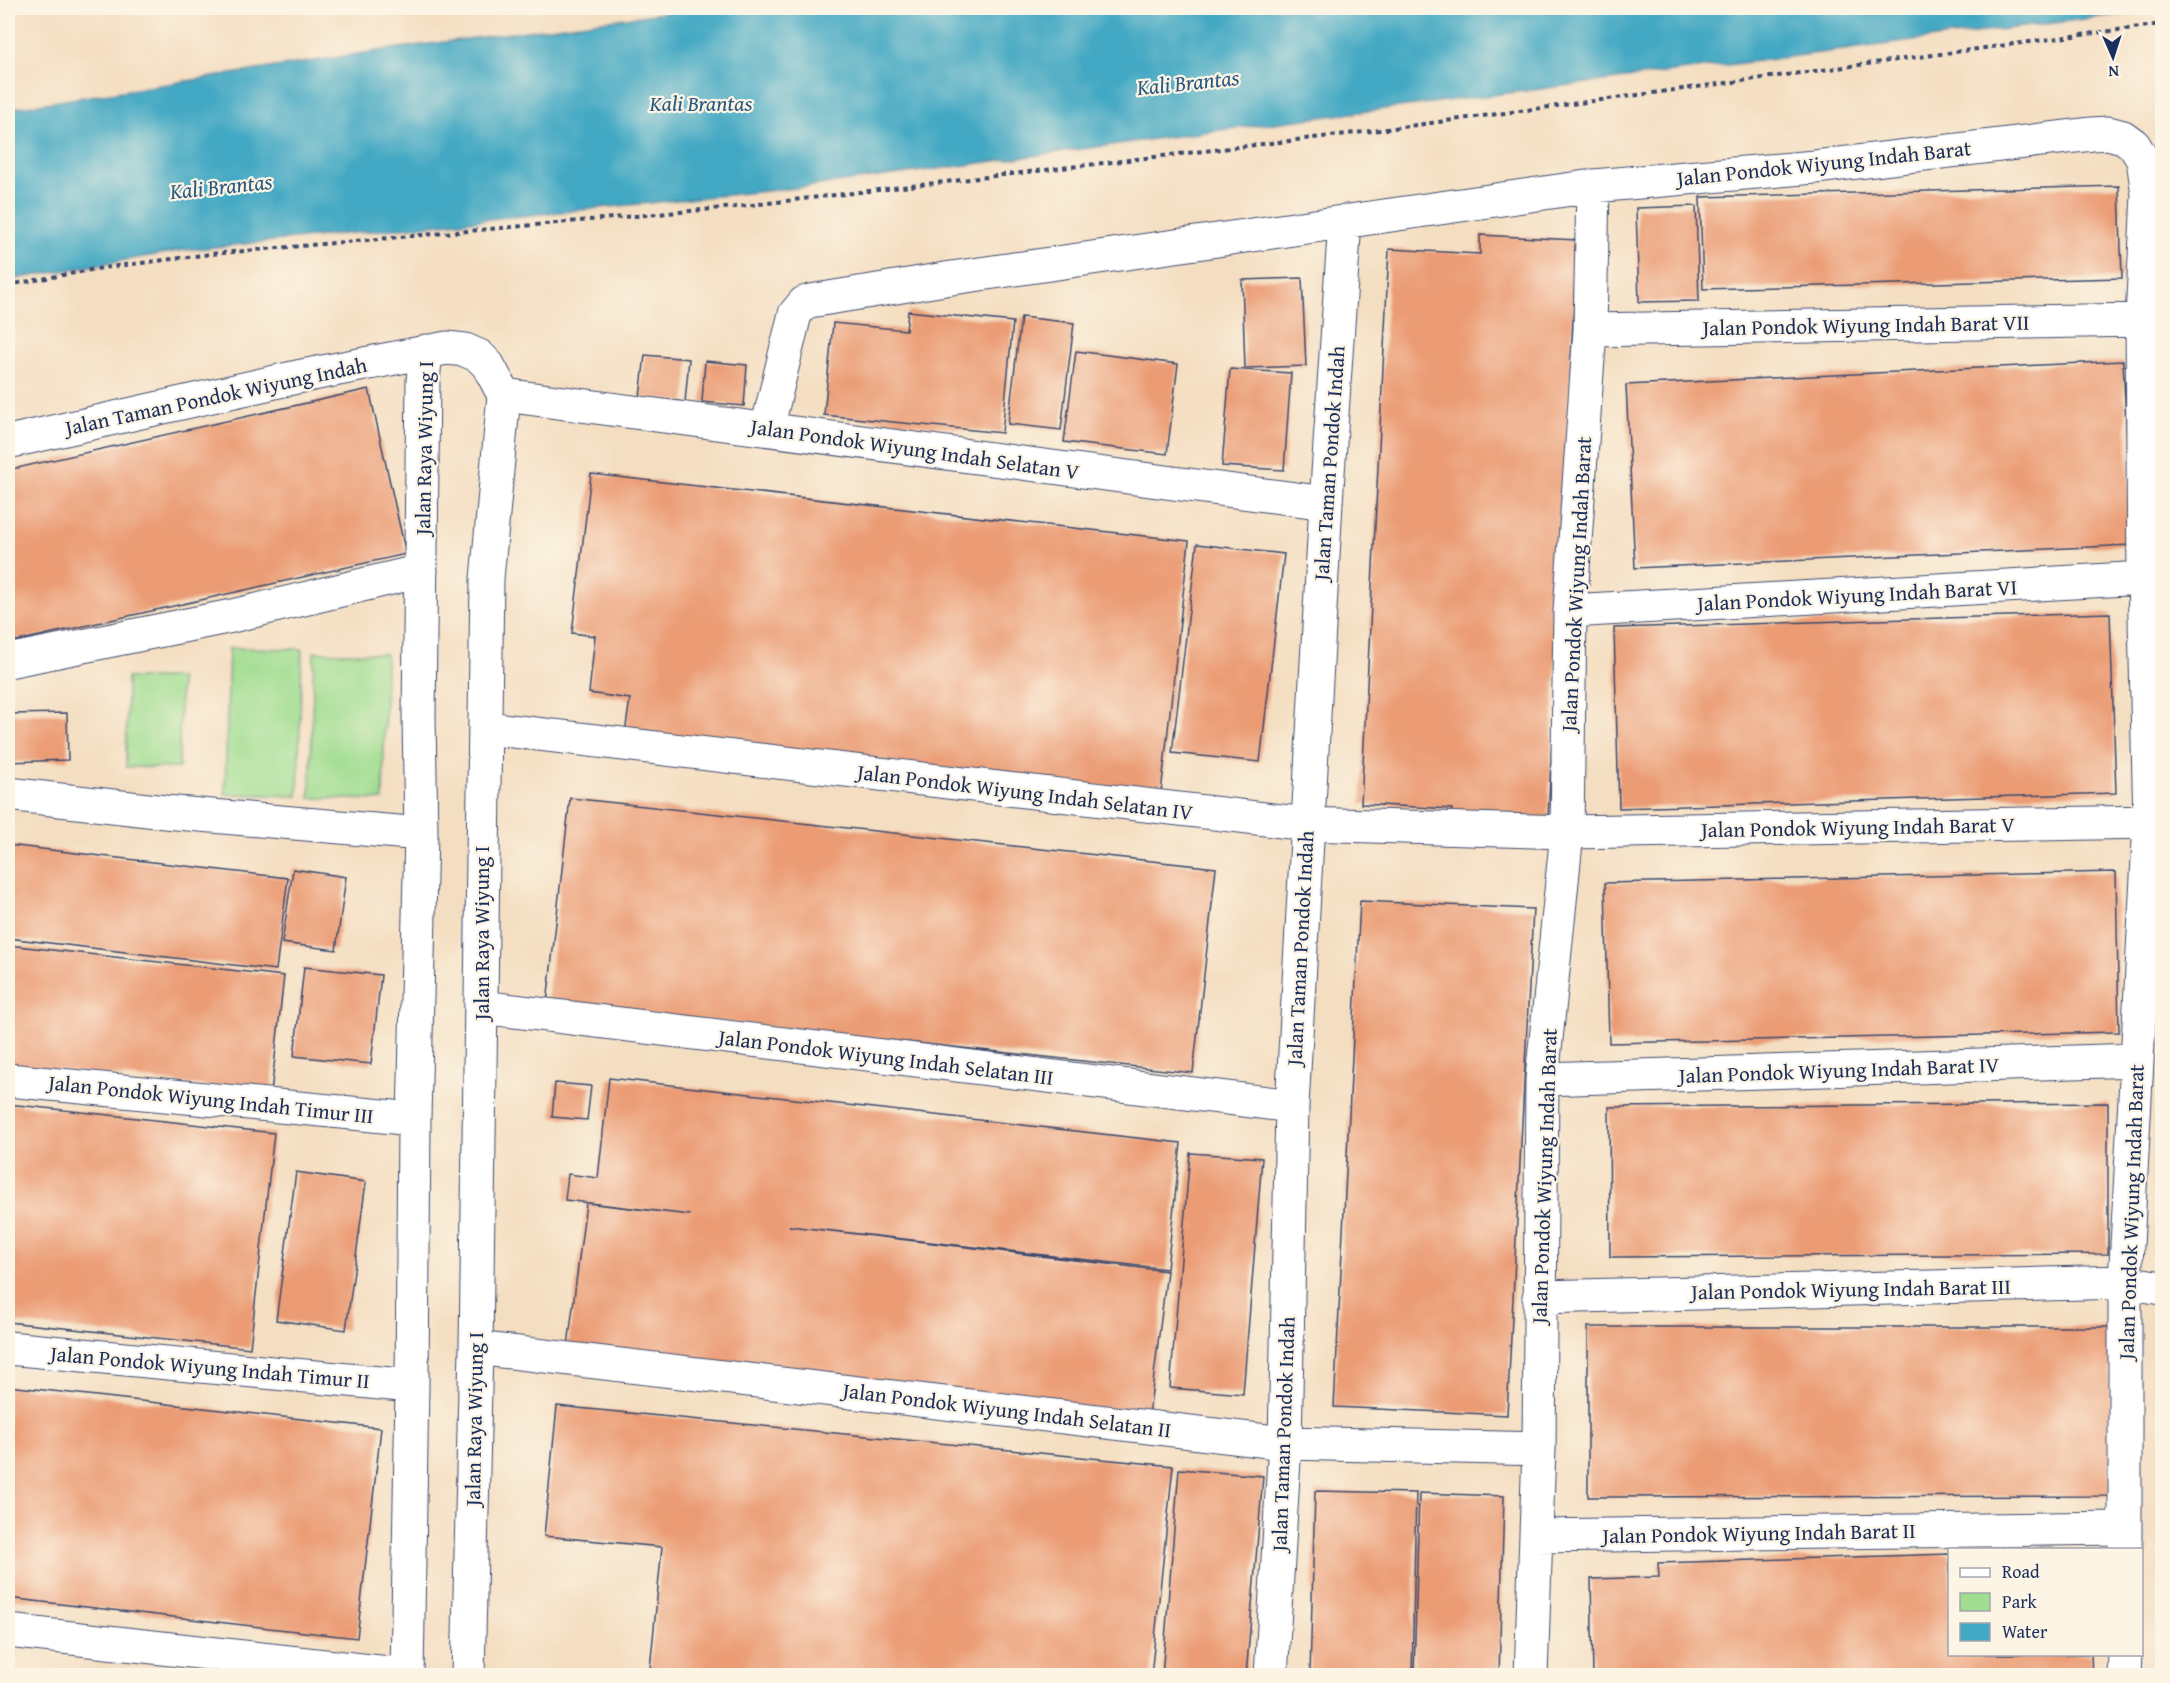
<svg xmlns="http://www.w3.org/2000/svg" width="2170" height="1683" font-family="'Gentium Book Plus',serif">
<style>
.green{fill:#a0dd91;stroke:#5e8678;stroke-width:1.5}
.water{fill:#43a8c3;stroke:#2f6c90;stroke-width:1.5}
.building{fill:#eb9c75}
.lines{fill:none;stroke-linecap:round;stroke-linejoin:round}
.street-casing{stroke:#3c496d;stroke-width:35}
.path{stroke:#3c496d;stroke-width:4;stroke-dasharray:4.5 4.5;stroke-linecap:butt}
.street{stroke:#fff;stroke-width:33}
.labels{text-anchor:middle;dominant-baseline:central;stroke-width:4.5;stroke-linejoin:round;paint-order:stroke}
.street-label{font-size:21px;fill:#1b2f5e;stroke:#fcf5e5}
.water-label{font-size:22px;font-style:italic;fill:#295981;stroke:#fcf5e5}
</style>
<rect width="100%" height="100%" fill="#fcf5e5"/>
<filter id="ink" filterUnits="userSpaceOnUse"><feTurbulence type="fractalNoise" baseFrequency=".0167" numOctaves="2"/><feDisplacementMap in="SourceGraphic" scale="12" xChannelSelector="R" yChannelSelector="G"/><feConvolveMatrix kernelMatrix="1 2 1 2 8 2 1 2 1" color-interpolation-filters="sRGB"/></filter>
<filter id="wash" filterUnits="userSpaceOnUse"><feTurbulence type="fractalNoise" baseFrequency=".008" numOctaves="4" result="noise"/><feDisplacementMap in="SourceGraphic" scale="24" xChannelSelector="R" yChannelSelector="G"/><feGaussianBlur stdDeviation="1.35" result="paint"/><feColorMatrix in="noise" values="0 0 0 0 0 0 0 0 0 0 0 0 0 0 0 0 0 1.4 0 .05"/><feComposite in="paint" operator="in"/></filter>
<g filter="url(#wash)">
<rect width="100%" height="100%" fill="#f4dec1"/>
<path class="green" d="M229,648L302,649L298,796L225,794Z
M314,652L386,654L383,800L310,798Z
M127,678H180L179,768L126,767Z"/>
<path class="water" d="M700,8H2162V9L1205,132L806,187L185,250L8,280V109L384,50Z"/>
<g id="blocks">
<path class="building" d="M2119,186L2122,278L1703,289L1700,197Z
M1696,206L1699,301L1639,302L1636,208Z
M1480,235L1577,240L1548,819L1451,814L1452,809L1361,804L1389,249L1480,254Z
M1302,278L1306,366L1245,368L1242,280Z
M908,311L1013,322L1002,433L824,415L833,323L906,330Z
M1021,317L1074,323L1061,430L1008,424Z
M1076,351L1178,364L1167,454L1064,442Z
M645,355L689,359L685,402L640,397Z
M705,361L747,365L744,406L702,402Z
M2123,361L2132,545L1635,568L1626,385Z
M1230,369L1291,373L1284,470L1222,466Z
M369,389L406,554L8,643V470Z
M591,474L1189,541L1161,793L625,733L630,699L589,693L595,636L572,633Z
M1197,544L1284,554L1260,762L1172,753Z
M2110,613L2116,793L1619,808L1614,628Z
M67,713L68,760L8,762V714Z
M570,798L1216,868L1193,1073L547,1003Z
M8,845L288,878L276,970L8,938Z
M293,869L346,877L336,950L282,943Z
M2116,872L2119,1032L1609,1043L1605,883Z
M1360,901L1533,909L1507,1415L1334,1407Z
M8,945L284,976L271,1093L8,1064Z
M304,967L381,975L371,1064L294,1056Z
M609,1078L1181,1143L1167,1269L789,1226L1167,1271L1149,1415L568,1346L586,1203L690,1215L565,1200L568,1174L598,1178Z
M555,1083L591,1086L587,1120L552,1117Z
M2108,1103V1254L1610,1257L1609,1107Z
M8,1104L274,1133L250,1348L8,1322Z
M1190,1153L1262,1158L1243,1394L1170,1388Z
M296,1172L366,1182L346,1330L276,1320Z
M1588,1327H2110V1496L1588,1497Z
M8,1386L381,1428L357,1638L8,1598Z
M557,1406L1173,1466L1151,1676H723L650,1669L662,1547L544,1536Z
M1179,1469L1263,1476L1246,1676H1162Z
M1315,1491L1416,1493L1412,1676H1310Z
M1419,1493L1504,1496L1499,1676H1414Z
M1950,1554V1654H2091L2092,1676H1593L1591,1579L1659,1577L1658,1563Z
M8,1671L40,1674V1676H8Z"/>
</g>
</g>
<g filter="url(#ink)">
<use href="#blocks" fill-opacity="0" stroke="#3c496d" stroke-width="1.5"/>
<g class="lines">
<defs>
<path id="street" d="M1590,330L2142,320
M504,395L1326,503
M767,429L795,314L804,303L810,301L945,279L1593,186L1815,167L2092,134L2108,133L2123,137L2134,145L2143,160L2148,194L2142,320L2144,578L2150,822L2125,1282V1550
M8,442L297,377L447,348L465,350L479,356L488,365L504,395L487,579L476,1348L468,1676
M1570,611L2144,578
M8,661L232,616L421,571
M486,728L1307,824L1567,832L2150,822
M8,794L165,812L421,834
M481,1007L1292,1106
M1542,1079L2137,1060
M8,1080L414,1119
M1539,1297L2125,1282L2162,1288
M8,1348L412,1386
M476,1348L1285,1443L1539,1449
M1536,1536L2125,1528
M8,1631L407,1675
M407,1676L412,1386L414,1119L421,834L419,717L423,381L426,351
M1271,1676L1285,1443L1292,1106L1326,503L1345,221
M1531,1676L1539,1449L1542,1079L1567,832L1570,611L1590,330L1593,186
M2124,1676L2125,1654"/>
</defs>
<use href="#street" class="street-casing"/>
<path class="path" d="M8,285L102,268L211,254L735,207L1372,131L2162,24"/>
<use href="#street" class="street"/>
</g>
</g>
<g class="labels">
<g class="street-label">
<text transform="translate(1824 163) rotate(-6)">Jalan Pondok Wiyung Indah Barat</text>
<text transform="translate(1866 325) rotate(-1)">Jalan Pondok Wiyung Indah Barat VII</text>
<text transform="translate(216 396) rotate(-12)">Jalan Taman Pondok Wiyung Indah</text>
<text transform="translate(424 448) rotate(-89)">Jalan Raya Wiyung I</text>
<text transform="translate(915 449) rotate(8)">Jalan Pondok Wiyung Indah Selatan V</text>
<text transform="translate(1329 463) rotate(-86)">Jalan Taman Pondok Indah</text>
<text transform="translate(1576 584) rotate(-87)">Jalan Pondok Wiyung Indah Barat</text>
<text transform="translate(1857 595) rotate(-3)">Jalan Pondok Wiyung Indah Barat VI</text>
<text transform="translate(1025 792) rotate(7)">Jalan Pondok Wiyung Indah Selatan IV</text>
<text transform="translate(1858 827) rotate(-1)">Jalan Pondok Wiyung Indah Barat V</text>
<text transform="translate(481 933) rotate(-90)">Jalan Raya Wiyung I</text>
<text transform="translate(1300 948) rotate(-87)">Jalan Taman Pondok Indah</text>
<text transform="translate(886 1057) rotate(7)">Jalan Pondok Wiyung Indah Selatan III</text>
<text transform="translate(1839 1070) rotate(-2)">Jalan Pondok Wiyung Indah Barat IV</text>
<text transform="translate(211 1099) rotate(6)">Jalan Pondok Wiyung Indah Timur III</text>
<text transform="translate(1544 1176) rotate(-88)">Jalan Pondok Wiyung Indah Barat</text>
<text transform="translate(2131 1212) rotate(-88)">Jalan Pondok Wiyung Indah Barat</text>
<text transform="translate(1851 1289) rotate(-1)">Jalan Pondok Wiyung Indah Barat III</text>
<text transform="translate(210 1367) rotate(5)">Jalan Pondok Wiyung Indah Timur II</text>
<text transform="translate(1007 1410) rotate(7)">Jalan Pondok Wiyung Indah Selatan II</text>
<text transform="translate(474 1419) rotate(-89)">Jalan Raya Wiyung I</text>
<text transform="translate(1283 1434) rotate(-88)">Jalan Taman Pondok Indah</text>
<text transform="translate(1759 1533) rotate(-1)">Jalan Pondok Wiyung Indah Barat II</text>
</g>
<g class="water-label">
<text transform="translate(1188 82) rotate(-6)">Kali Brantas</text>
<text x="701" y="103">Kali Brantas</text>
<text transform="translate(221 186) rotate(-6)">Kali Brantas</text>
</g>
</g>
<rect width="2170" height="1683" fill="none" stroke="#fcf5e5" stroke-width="30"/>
<rect x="1948" y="1548" width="195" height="108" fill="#fcf5e5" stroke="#a2a6af" stroke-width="1.5"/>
<rect x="1960" y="1568" width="30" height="9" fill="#ffffff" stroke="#a2a6af" stroke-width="1.5"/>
<text x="2002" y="1578" font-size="18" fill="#1b2f5e">Road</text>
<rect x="1960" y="1593" width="30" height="18" fill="#a0dd91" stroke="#a2a6af" stroke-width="1.5"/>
<text x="2002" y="1608" font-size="18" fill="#1b2f5e">Park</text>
<rect x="1960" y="1623" width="30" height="18" fill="#43a8c3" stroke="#a2a6af" stroke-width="1.5"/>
<text x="2002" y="1638" font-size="18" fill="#1b2f5e">Water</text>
<g transform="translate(2113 57) rotate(177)" stroke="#fcf5e5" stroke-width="4.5" paint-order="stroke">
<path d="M0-4.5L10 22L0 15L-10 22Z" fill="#1b2f5e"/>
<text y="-9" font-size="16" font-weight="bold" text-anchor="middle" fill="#1b2f5e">N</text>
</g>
</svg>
